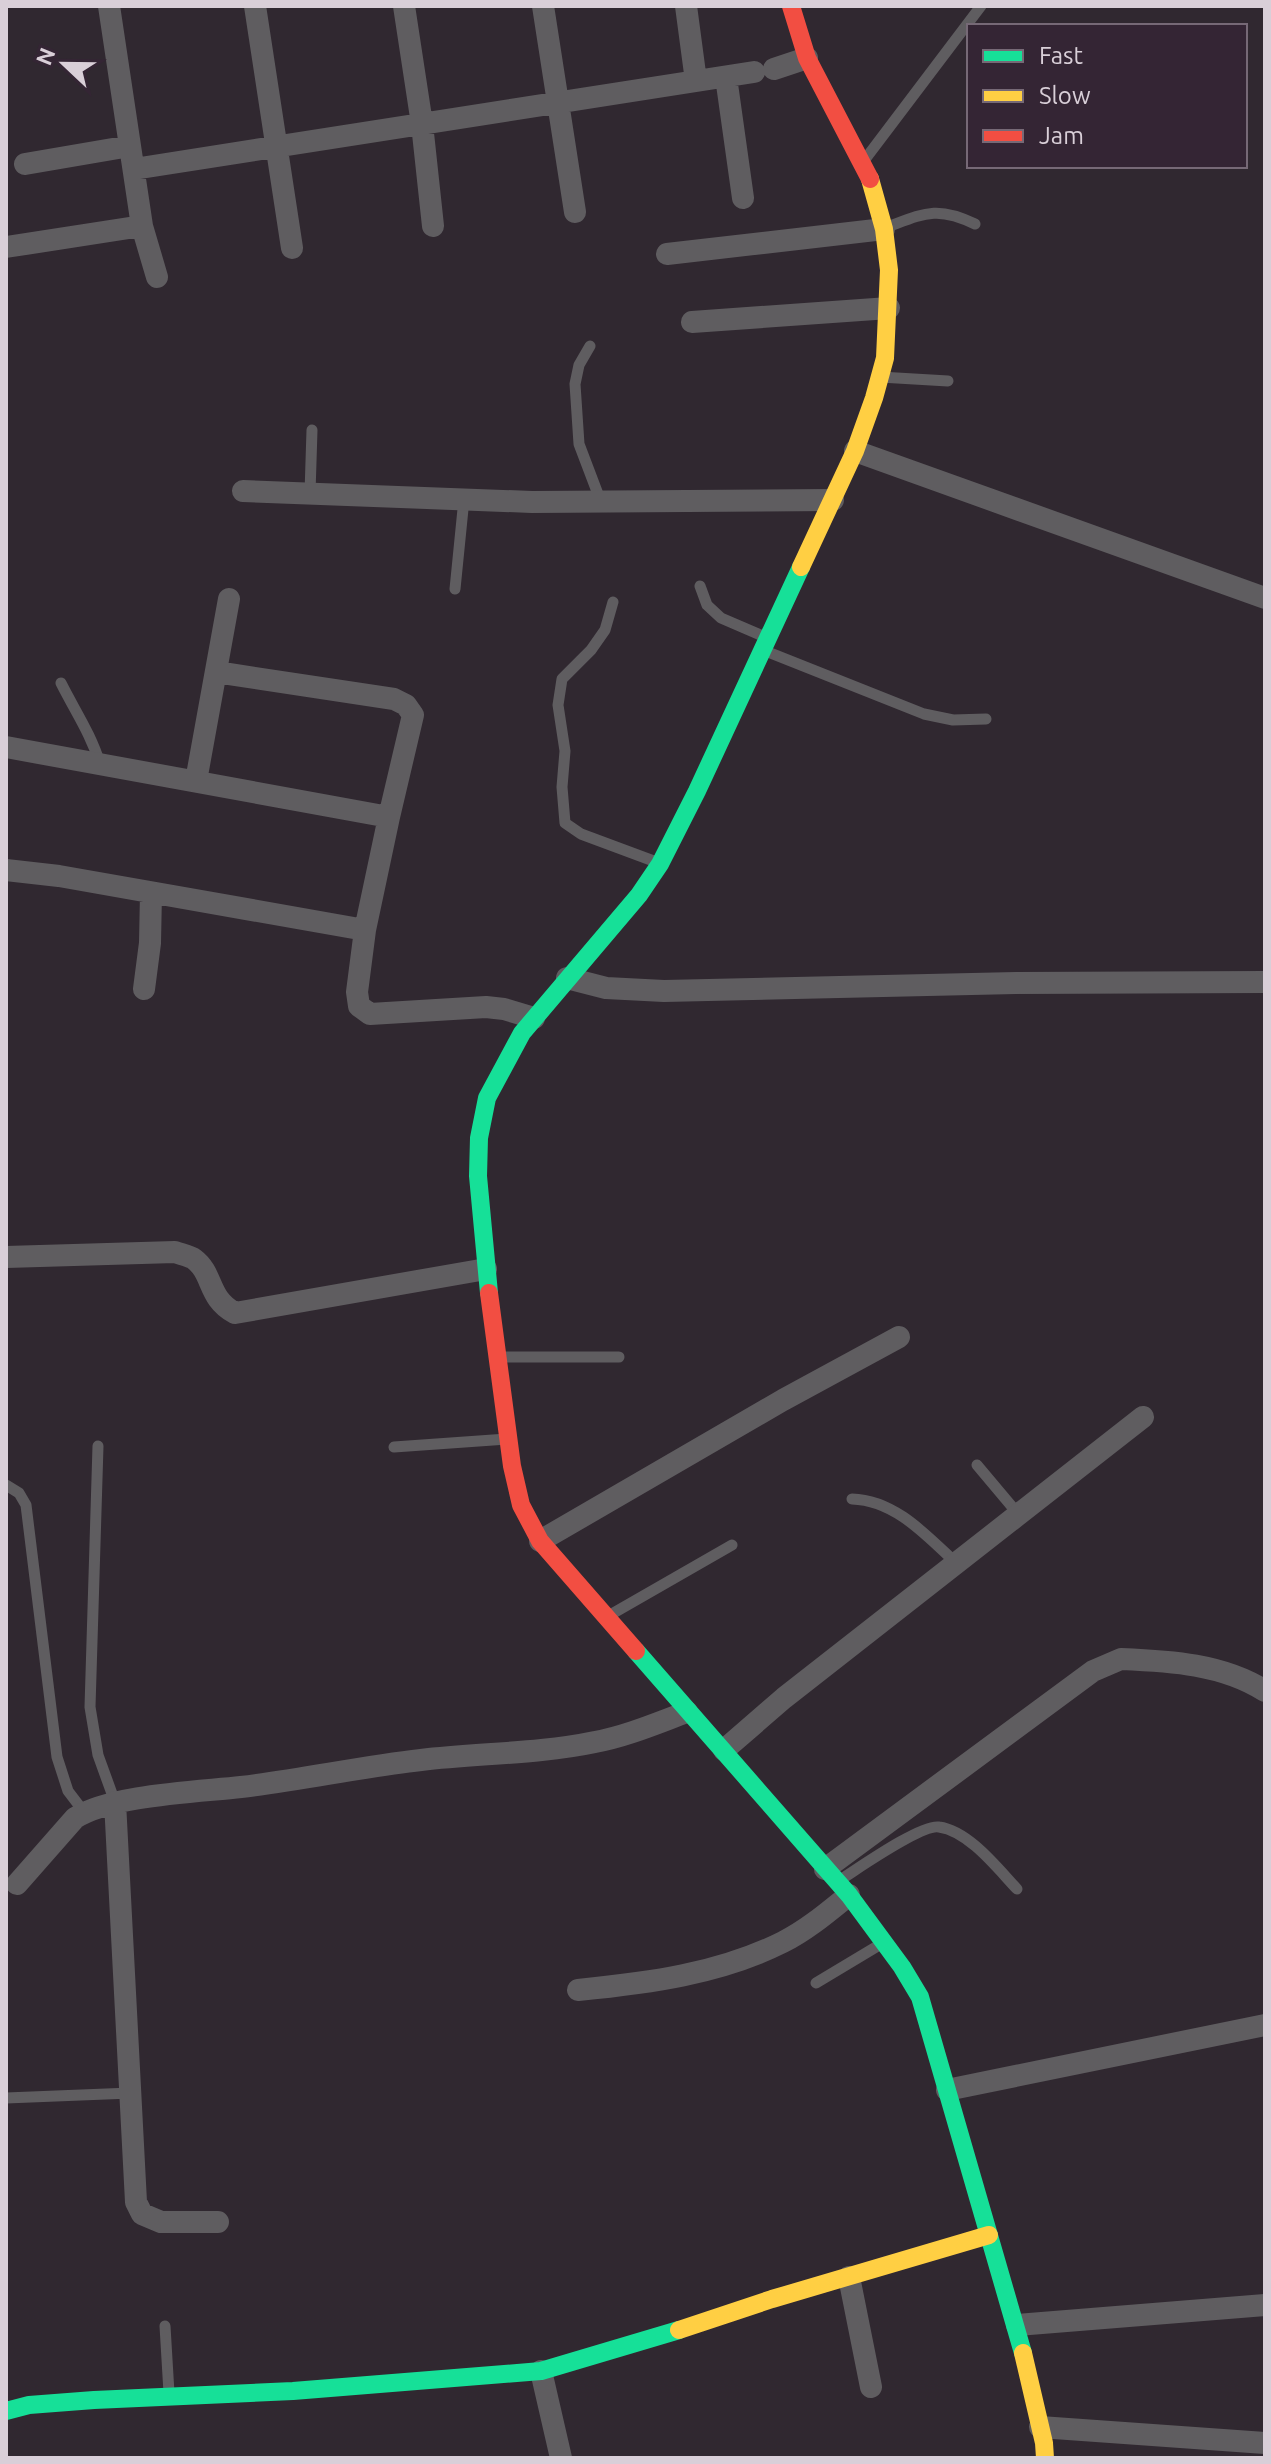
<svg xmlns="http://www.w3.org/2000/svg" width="1271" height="2464" font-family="Ubuntu,sans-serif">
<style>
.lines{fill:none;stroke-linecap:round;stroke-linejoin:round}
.lane{stroke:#5f5d60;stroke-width:11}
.street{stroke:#5f5d60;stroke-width:22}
.fast{stroke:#16e098;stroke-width:18}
.slow{stroke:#ffcf43;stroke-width:18}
.jam{stroke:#f24e42;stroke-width:18}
</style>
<rect width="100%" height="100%" fill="#302830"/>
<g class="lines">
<path class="lane" d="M863,162L981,6
M885,228C923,214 936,205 975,224
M590,346L579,365L575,384L579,444L601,502
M880,377L948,381
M310,493L312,430
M700,586L707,605L721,618L765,637
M455,589L464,499
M613,602L605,630L591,650L562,679L558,705L565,751L562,787L565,823L581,834L659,863
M763,650L924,714L953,720L986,719
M61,683C75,711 91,734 100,764
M498,1357H619
M98,1446L90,1707L98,1755L115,1802
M394,1447L507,1439
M977,1465L1019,1515
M6,1485L19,1493L26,1505L57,1757L68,1791L84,1812
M852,1499C895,1500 927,1536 956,1563
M610,1615L732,1545
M840,1880C859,1868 921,1824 939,1827C969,1831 998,1869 1017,1889
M816,1983L881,1944
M6,2098L131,2093
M165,2326L169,2393"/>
<path class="street" d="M255,6L292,248
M404,6L422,124L433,226
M543,6L575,212
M686,6L696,81
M774,69L807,58
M726,77L743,198
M25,164L130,146
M134,169L754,72
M142,226L157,277
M6,247L142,226L109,6
M667,254L884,229
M692,322L889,308
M855,451L1265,598
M243,491L532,502L833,500
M216,672L394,699L406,705L413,715L389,817
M6,747L389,817L365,930L357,992L359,1006L370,1014L486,1007L504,1009L534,1018
M196,781L229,599
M6,870L59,876L365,930
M567,978L606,988L664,991L1016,983L1265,982
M144,989L150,943L151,893
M6,1257L175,1252C180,1254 190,1256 194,1259C214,1274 207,1298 235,1313L486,1269
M540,1541L783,1400L899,1337
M724,1750L784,1698L1143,1417
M115,1802L136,2202L142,2214L161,2222H218
M825,1869L1093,1671L1121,1659C1170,1661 1223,1664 1265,1691
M17,1884L75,1818C111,1795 196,1792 241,1787C301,1780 360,1767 421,1760C479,1753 538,1754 595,1742C627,1736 657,1723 687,1712
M578,1990C648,1983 719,1974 783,1942C807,1930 828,1912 849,1895
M947,2090L1265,2025
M849,2277L871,2387
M1017,2325L1265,2305
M541,2371L561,2458
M1040,2427L1265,2443"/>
<path class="fast" d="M489,1293L478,1176L479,1138L487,1098L522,1033L639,895L660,864L697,791L801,567
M636,1651L849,1895L902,1967L920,1997L1023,2353
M6,2411L29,2405L94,2400L293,2391L541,2371L679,2330"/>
<path class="slow" d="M801,567L855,451L874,398L885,358L889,270L884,229L870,179
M679,2330L772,2299L989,2235
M1023,2353L1044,2443L1045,2458"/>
<path class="jam" d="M791,6L807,58L870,179
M489,1293L512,1466L521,1505L540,1541L636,1651"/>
</g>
<rect width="1271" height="2464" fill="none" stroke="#d9cfd8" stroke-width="16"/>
<rect x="967" y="24" width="280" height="144" fill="#342534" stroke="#766976" stroke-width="2"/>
<rect x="983" y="50" width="40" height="12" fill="#16e098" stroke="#766976" stroke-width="2"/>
<text x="1039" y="64" font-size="24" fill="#d9cfd8">Fast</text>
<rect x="983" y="90" width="40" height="12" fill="#ffcf43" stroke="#766976" stroke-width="2"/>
<text x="1039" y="104" font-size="24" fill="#d9cfd8">Slow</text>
<rect x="983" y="130" width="40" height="12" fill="#f24e42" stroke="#766976" stroke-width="2"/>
<text x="1039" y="144" font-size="24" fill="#d9cfd8">Jam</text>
<g transform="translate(64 64) rotate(292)" stroke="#342534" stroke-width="6" paint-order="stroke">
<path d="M0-6L14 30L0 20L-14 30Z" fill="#d9cfd8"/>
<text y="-12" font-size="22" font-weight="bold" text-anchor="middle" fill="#d9cfd8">N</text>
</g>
</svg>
